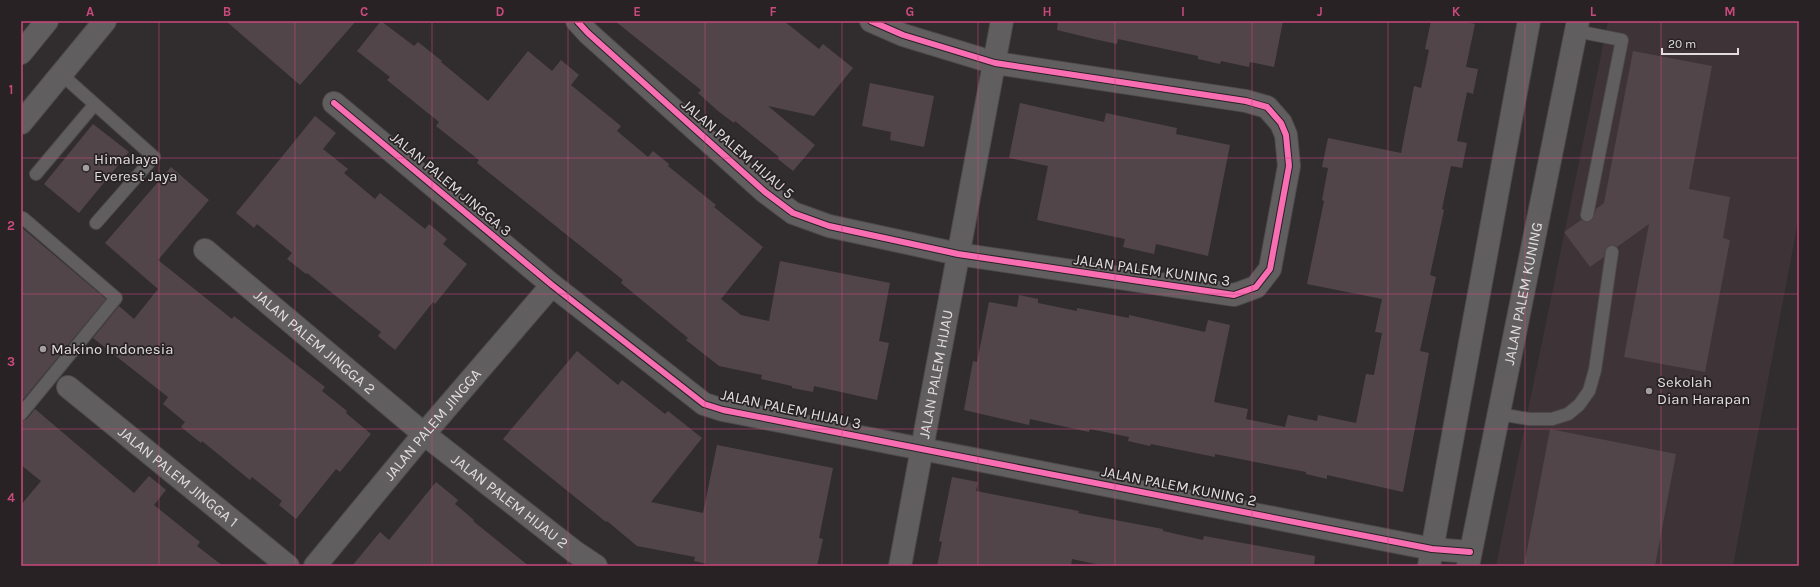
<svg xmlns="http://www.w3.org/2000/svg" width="1820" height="587" font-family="Karla,sans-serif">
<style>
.built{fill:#3e3337}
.building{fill:#52454a}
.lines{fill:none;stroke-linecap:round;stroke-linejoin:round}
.lane-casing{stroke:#4d4a4b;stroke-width:14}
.street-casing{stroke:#4d4a4b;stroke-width:24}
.secondary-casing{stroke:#4d4a4b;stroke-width:24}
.lane{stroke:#615e5f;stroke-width:12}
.street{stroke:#615e5f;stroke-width:22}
.secondary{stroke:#615e5f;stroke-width:22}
.cycleway-casing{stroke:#282224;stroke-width:8}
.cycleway{stroke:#f96db3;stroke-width:6}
.grid{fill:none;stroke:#ca497c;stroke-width:1;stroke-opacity:0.55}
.poi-dot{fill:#a39fa1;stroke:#282224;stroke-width:1.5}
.labels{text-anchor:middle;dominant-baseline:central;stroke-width:3.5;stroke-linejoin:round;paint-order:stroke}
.street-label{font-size:15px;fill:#e1ddde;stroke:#282224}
.poi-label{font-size:15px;fill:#e1ddde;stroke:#282224;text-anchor:start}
.neatline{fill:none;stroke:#ca497c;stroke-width:1.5}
.grid-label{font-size:13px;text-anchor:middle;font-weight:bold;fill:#ca497c}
</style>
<rect width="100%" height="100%" fill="#312d2f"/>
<path class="built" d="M1608,21H1799V216L1733,566H1496Z"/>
<path class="building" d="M226,21H356L300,85Z
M381,21L414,46L418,42L442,61L441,62L488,101L528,51L552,71L561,60L579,75L571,85L621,126L617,131L648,157L653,151L669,164L668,166L716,205L714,207L763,247L721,299L741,315L769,321L780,261L890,283L879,341L889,343L877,400L814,386L813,392L792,388V386L761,379L762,375L719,366L686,340L688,338L621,283L623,280L477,163L479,160L436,126L439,122L387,80L390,77L357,51Z
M615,21H784L819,49L823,44L853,68L814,116L768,106L815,145L793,171L778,159L779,157L735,121L734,123L718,111L698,93L701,90Z
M1058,21H1283L1274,67L1250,62L1249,67L1221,61L1220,64L1198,59V56L1118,39L1117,44L1094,39L1057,30Z
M1431,21H1463L1475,24L1466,67L1478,69L1473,94L1467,92L1457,141L1467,143L1462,168L1451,166L1442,209L1444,210L1430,275L1436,277L1420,351L1429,353L1403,492L1327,475V479L1306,474V472L1215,454V457L1151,444L1150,446L1128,441L1129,437L1090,429L1089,432L1030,419L1029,425L964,410L973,361L977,362L989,302L1017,307L1019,295L1038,299V303L1077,311V308L1129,318V315L1205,332L1208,320L1230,325L1214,402L1248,409L1246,419L1285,427L1288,415L1317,421L1318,415L1356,423L1366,374L1374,375L1382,333L1375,332L1382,299L1307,284L1324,201L1322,200L1328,168L1322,167L1328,138L1401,153L1414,86L1421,88L1429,50L1425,49Z
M1633,51L1712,66L1689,189L1730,197L1723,238L1730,240L1705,372L1624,357L1649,224L1617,247L1613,245H1609L1605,251L1604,257L1590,267L1564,232L1581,220L1586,222L1592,220L1596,209L1604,203Z
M870,83L934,96L924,147L890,140L891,132L862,126Z
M1020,103L1104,122L1106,113L1177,128L1176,134L1230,145L1208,256L1156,244L1154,254L1123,247L1125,239L1037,220L1048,166L1009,158Z
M315,116L336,133L323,149L348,169L344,173L375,199L380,193L425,229L429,224L447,239L443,244L467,264L435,304L433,302L395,350L378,336L381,332L307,273L306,274L287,259L292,253L257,224L254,228L236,213Z
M93,124L129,152L79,213L44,184Z
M171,167L209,200L158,260L232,319L234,316L325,387L322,391L347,411L346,413L371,434L340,472L336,469L296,519L279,505L282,501L252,477L250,480L202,441L201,443L181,427L185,422L163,404L168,397L93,338L119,306L134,319L158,289L105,243Z
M21,227L106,299L21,402Z
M577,351L618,385L622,380L665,414L668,411L702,438L651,502L703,513L717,445L833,468L819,538L823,539L817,566H716L694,561L695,557L637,546L607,521L606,522L503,439Z
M35,409L134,493L149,476L166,490L154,505L200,542L197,546L223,566H21V505L41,481L21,465V421L27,419Z
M1550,429L1676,454L1655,566H1524Z
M952,477L978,482L976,491L1079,511L1078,513L1163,529V531L1203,540L1204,536L1315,556L1314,566H1105L1072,559L1071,566H937L942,542L939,541Z
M436,482L458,500L455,504L474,520L473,521L529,566H352L380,532L389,540Z"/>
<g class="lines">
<defs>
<path id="lane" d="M1576,31L1622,40L1587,215
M61,74L154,157L96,223
M36,174L95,104
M21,220L23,218L116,298L21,414
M1499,414L1529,419H1552L1568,414L1579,405L1589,391L1595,370L1612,252"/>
<g id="street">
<path d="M577,21L588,33L765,192L793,213L829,226L958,254L1234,295L1256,287L1270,269L1289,166L1286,135L1281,123L1267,107L1246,101L995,63L903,35L871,21"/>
<path d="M334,103L552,285L704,404L723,410L1432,549L1470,552"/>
<path id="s1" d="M205,250L424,434L575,552L596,566"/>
<path id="s2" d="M68,387L288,566"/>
<path id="s3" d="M315,566L424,434L552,285"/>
<path id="s4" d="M900,566L1002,21"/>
<path d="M1429,566L1529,21"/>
<path id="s5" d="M1468,566L1578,21"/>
</g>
<path id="secondary" d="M21,53L47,21
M21,123L105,21"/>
</defs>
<use href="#lane" class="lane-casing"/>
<use href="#street" class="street-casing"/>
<use href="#secondary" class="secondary-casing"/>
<use href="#lane" class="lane"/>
<use href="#street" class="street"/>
<use href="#secondary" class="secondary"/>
<defs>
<path id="cycleway" d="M577,21L588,33L765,192L793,213L829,226L958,254L1234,295L1256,287L1270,269L1289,166L1286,135L1281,123L1267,107L1246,101L995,63L903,35L871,21
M334,103L552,285L704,404L723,410L1432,549L1470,552"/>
</defs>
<use href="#cycleway" class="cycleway-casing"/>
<use href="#cycleway" class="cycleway"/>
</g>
<path class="grid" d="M159,21V566M295,21V566M432,21V566M568,21V566M705,21V566M842,21V566M978,21V566M1115,21V566M1252,21V566M1388,21V566M1525,21V566M1661,21V566M21,158H1799M21,294H1799M21,429H1799"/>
<g class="poi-dot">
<circle cx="86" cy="168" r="4"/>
<circle cx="43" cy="349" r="4"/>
<circle cx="1649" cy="391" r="4"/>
</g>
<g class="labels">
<g class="street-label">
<text transform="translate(738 149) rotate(41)">JALAN PALEM HIJAU 5</text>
<text transform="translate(451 184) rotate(40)">JALAN PALEM JINGGA 3</text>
<text transform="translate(1152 270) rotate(8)">JALAN PALEM KUNING 3</text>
<text stroke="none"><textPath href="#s5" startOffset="278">JALAN PALEM KUNING</textPath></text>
<text stroke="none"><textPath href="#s1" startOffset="143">JALAN PALEM JINGGA 2</textPath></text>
<text stroke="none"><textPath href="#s4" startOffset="195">JALAN PALEM HIJAU</textPath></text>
<text transform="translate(791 409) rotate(12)">JALAN PALEM HIJAU 3</text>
<text stroke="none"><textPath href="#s3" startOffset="184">JALAN PALEM JINGGA</textPath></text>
<text stroke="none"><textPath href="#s2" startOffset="142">JALAN PALEM JINGGA 1</textPath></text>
<text transform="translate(1179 486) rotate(11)">JALAN PALEM KUNING 2</text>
<text stroke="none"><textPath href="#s1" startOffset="395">JALAN PALEM HIJAU 2</textPath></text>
</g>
<g class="poi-label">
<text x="94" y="159">Himalaya<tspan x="94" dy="17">Everest Jaya</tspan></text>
<text x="51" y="349">Makino Indonesia</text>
<text x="1657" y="382">Sekolah<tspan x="1657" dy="17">Dian Harapan</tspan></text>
</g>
</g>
<rect width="1820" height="587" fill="none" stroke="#282224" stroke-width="44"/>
<path d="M1662 48v6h76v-6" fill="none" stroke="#e1ddde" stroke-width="2"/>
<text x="1668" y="48" font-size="12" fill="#e1ddde" stroke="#282224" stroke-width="3" paint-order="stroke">20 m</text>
<rect x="22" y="22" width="1776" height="543" class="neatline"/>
<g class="grid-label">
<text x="90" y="16">A</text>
<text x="227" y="16">B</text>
<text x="364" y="16">C</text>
<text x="500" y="16">D</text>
<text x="637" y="16">E</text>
<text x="773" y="16">F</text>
<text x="910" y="16">G</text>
<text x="1047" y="16">H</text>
<text x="1183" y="16">I</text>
<text x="1320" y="16">J</text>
<text x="1456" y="16">K</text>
<text x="1593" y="16">L</text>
<text x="1730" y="16">M</text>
<text x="11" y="94">1</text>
<text x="11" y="230">2</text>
<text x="11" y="366">3</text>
<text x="11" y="502">4</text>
</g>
</svg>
